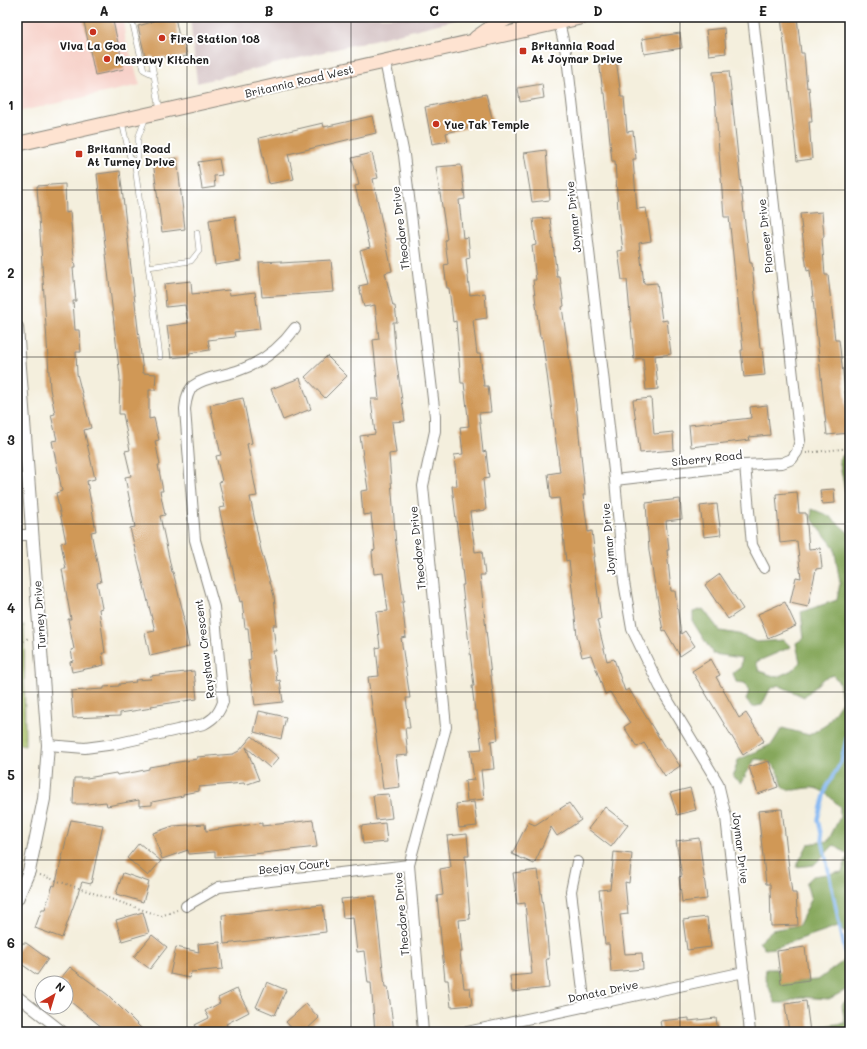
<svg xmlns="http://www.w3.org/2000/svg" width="867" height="1049" font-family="Mali,sans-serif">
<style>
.built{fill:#f7d1c9}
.industrial{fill:#d2bfc1}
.green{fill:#a9c167;stroke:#626e42}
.forest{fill:#86a75c;stroke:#51623c}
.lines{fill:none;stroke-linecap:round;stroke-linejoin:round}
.stream{stroke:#85b8f2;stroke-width:3.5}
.building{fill:#d09857}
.service-casing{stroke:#88867c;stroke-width:6}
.minor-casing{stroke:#88867c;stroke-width:12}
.tertiary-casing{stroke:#88867c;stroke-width:14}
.secondary-casing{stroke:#88867c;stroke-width:16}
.path{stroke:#88867c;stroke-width:2;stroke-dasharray:1 3;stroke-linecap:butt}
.service{stroke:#fff;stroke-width:5}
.minor{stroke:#fff;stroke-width:10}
.tertiary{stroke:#fff;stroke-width:12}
.secondary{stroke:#fee3d1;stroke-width:14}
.grid{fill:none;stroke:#1c1c1c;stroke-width:1;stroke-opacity:0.55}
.poi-dot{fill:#c8321e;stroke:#fff;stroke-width:1.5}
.labels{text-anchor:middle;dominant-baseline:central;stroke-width:4;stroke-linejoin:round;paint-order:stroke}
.poi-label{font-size:11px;font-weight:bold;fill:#1c1c1c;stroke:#fff;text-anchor:start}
.street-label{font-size:11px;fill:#1c1c1c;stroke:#fff}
.neatline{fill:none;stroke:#1c1c1c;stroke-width:1.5}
.grid-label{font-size:13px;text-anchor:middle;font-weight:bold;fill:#1c1c1c}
</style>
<rect width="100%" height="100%" fill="#fff"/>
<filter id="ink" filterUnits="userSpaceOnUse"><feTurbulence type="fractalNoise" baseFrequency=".025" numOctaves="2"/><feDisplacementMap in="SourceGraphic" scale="8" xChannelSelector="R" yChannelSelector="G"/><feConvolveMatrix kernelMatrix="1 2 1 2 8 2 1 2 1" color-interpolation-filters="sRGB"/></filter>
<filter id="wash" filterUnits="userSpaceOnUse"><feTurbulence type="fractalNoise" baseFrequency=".012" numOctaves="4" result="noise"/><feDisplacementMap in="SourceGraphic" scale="16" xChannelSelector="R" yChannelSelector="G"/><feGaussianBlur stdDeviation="0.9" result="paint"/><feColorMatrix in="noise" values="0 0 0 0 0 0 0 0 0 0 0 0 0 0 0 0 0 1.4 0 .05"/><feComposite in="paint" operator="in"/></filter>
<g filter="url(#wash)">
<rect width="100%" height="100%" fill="#f4efdd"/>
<path class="built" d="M17,17H123L125,37L140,85L17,112Z"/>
<path class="industrial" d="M190,17H467L197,83Z"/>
<path class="green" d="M24,625L25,745L17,744V627Z"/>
<path class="forest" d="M846,453L850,454V499L846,495L839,459Z
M812,509L829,516L850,534V937L848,933L838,926L774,948L765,949L759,942L772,930L799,925L811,900L806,883L813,876L842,872L848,855L834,845L814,865L796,867L808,844L828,841L840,817V807C832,799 821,786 808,788C798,789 793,792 783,788C779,771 775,760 755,759L741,783L733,777L738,760L772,744L782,728L809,735L826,725L842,701L839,682L833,675L824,678L804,697L778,685L770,689L762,705L752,707L746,700L749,691L745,683L736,682L733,673L741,667L742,658L713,654L693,622V612L703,609L720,631L739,634L756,642L784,640L791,647L756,662L759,671L777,677L794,669L800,662L796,643L804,638L801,612L837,600L840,583L834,547L811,518Z
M850,946V988L829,999L801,997L784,1003H775L765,977L766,969H776L790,982L818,980L846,959Z
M850,997V1032H817V1027L845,1023L842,1005L848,998Z"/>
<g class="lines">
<path class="stream" d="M850,733L847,736L841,762L826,788L818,819L850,977"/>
</g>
<g id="blocks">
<path class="building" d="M83,17H112L124,69L95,75Z
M155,17H175L179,37L182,36L187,56L168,60L164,57L155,59L151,56L146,61L138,26L152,22Z
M781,17H797L801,53H804L807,88L809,87L812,122H809L812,159L797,161Z
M724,28L726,53L709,55L706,30Z
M680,33L682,48L644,54L642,39Z
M616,58L621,97H624L627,132L633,131L636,159H633L637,209L646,208L651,241L639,243L644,284L657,283L662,321L667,320L671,354L655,356L658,389L646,390L643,358L634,359L627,280H622L618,251L623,250L618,211L615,161H612L605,93H603L599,60Z
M729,71L745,224L750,263H752L760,348H762L765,375L744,377L741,350H743L729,217H724L713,72Z
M542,84L544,98L520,102L518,88Z
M486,94L493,122L446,133L448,141L432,144L425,107Z
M372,116L376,133L288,154L294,179L269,184L259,138L323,123L324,127Z
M546,150L550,200L532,202L524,153Z
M372,153L378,178L373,179L392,271L385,273L393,306H395L397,322H393L396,358L405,421L392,422L396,453L389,454L396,545L404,602H402L406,637L401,638L410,698H406L410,728H405L408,755L396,756L400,787L383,789L368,677L379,676L376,648L380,647L376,612L388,611L383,573L374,574L372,551L375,550L371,514L363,515L361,491L368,490L360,436L375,434L371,399H379L373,340L379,339L375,305L364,307L359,286L368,284L360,250L370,247L355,186L359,185L352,158Z
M177,158L185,229L162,232L153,161Z
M219,159L222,175L214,176L215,187L202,189L198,162Z
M461,165L465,199L459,200L463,238L468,237L470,258L466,259L470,295L485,293L487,318L473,320L477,354H480L484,386H488L491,412L479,413L483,452L486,451L489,478L483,479L486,510L470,512L475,552L482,551L485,575H480L498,740L491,741L494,769L481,770L484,799L467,801L465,781L474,780L470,750L482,749L477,711H475L472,686H474L462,585H464L452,486H457L454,455L463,454L460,427L469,426L464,383H461L456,321L453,322L449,288H447L444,265L448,264L445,240L447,239L436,167Z
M120,171L143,373L156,374L155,390H149V419L154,418L159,440L155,441L160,465H158L163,491H160L165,515L160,516L172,572H173L184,616L183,617L189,647L150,656L145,633L155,631L130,528L135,527L125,477L131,476L125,451L130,450L123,414H119L120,377L97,174Z
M65,184L66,213L70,212L75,268H73L76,301H73L75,330H79L81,352H76L77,374L91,428L84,430L95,479L87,481L96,531L91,532L101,582L97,583L102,608L99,609L105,653H102L104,665L72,672L70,662L73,661L71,650L74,649L68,619H71L62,569H66L61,543L66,542L56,493L62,491L52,441L57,440L51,415L55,414L50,389L37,186Z
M822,212L824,237L822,238L825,275H828L835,340H839L850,433L827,435L810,270L807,271L800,214Z
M235,216L241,261L215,265L209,220Z
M550,218L557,277H560L564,306L562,307L576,404L585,495H583L588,532L592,531L595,557H593L601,619L597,620L607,661L614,659L625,691L629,689L666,749L668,748L680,766L665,776L644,743L637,747L624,727L630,723L610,692L605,694L591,655L582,657L577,636L569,560L566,561L563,535H564L559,498L551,499L548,474L560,472L542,337H540L533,280H536L532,246L536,245L533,219Z
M331,260L334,292L262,297L259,262L281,261V263Z
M191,281L192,294L229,290L230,295L255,292L260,329L234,332L235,337L208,340L210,350L189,353L190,356L171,358L167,326L188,323L185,305L166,307L164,284Z
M327,356L347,376L325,398L305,377Z
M300,378L311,409L283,420L271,389Z
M243,398L252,443L247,444L257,496L250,497L261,550L274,596L277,625H273L276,651H273L277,681L280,680L283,702L255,705L248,660L251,659L248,628H245L242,601L240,602L219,508L225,507L219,482L222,481L216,456L221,455L210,405Z
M651,398L654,434L673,432L674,450L640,453L633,400Z
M767,405L770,435L749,437L750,440L691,447L689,425L751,418L750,407Z
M834,489L835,503L822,504L820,490Z
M797,492L799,513H806L809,549L820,548L822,568L816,569L808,607L790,603L796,577L801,578L797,541L780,543L776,494Z
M680,499L682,519L666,521L669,550H667L671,591H675L681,634L685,631L695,646L680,656L665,630L663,631L649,551L646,503Z
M717,504L721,535L704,537L700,506Z
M720,574L743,609L728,619L705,585Z
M785,602L796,626L768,638L758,614Z
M711,659L720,675L716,677L739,718L746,713L764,741L743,755L692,671Z
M194,671L197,699L151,706L152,708L120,713V716L73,718L71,691L104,689V687L119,686V684L136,682L135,680L151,679L150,676Z
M259,711L286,717L281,739L254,732Z
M252,736L279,758L270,768L246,747L259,780L245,785L244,783L199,787V791L183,794V796L152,802V805L139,806V800L107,806L106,802L86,804H73L74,778H87L116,773L117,775L135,772L149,769V767L197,759V757L233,754L239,751Z
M769,761L778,787L758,794L749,767Z
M690,788L696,810L677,815L670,793Z
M389,794L392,818L376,820L373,795Z
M474,802L477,826L459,828L456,804Z
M569,803L581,820L557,836L551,827L534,864L512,854L528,822L535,825Z
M605,807L628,825L611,847L588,829Z
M782,809L792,893H796L798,925L771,926L770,884H766L758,811Z
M71,820L103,825L91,884L82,882L62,938L35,928L42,909H45L53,885L55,886Z
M313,820L317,847L245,855L215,857V852L189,854L188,850L162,859L153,833L173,826L205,824L206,831L262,823V826Z
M385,823L387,842L363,844L361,826Z
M467,834L469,856H465L470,919L459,920L462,952H460L464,988H470L472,1005L451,1007L448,980H445L437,896L443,895L440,869L451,867L447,836Z
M699,838L707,899L682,902L679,877L682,876L676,841Z
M139,843L161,861L148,876L127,858Z
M614,852L632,854L629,883L625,882L628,914L620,915L625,954L642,953L643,969L611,972L609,944H605L599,890L610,889Z
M538,870L547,935L549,959H546L549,988L512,992L510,976L532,974L525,903L517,904L513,873Z
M123,873L149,882L143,902L116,894Z
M375,896L385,987H388L394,1032H375L371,983H368L364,951L357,952L353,917L343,918L341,899Z
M323,905L326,932L224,944L222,915Z
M143,912L149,933L122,941L116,920Z
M707,917L711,947L687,950L683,920Z
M152,935L167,947L150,969L134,957Z
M220,942L223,969L191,972L190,978L170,974L176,947L199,952L198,944Z
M22,943H26L48,959L37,975L17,961V951Z
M805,947L809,980L781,984L777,951Z
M70,967L108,995L145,1032H108L66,998V983H57Z
M267,982L286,990L275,1015L256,1007Z
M237,989L249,1012L226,1024L228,1028L220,1032H199L195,1025L209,1018L205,1011L220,1003L218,998Z
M806,1001L810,1032H789L785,1004Z
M306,1004L319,1018L304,1032H295L286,1022Z
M689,1018V1021L716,1018L718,1032H662L660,1021Z"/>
</g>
</g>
<g filter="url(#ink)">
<use href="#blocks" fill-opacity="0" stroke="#88867c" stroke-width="1"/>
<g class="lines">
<defs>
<path id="service" d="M131,17L144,70L154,75L160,111
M151,60L154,75
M122,122L130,158L135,166L160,357
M135,166L138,156V138L146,117
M148,267L191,261L199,251L197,233"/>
<path id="minor" d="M559,22L567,57L615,480L624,582L632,629L660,687L718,783L726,817L750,1032
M385,61L404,155L435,416V431L423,486L446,727L409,865L423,1032
M745,465L752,545L764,568
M615,480L745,465L782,463L792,459L797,452L800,440L753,17
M17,535H33
M48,745L85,748L115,744L204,724C215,718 219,713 223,702L214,607L195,540L185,409C186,401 187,392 193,386C205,377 222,376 237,371C261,363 280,349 295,328
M577,862L571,891L585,1007
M186,906L219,887L409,865
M17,996L63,1032
M467,1032L744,972"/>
<path id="tertiary" d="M17,327L48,745L44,799L29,871L17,899"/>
<path id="secondary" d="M476,38L496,24L510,17
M17,144L582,17"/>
</defs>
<use href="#service" class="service-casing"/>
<use href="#minor" class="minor-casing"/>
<use href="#tertiary" class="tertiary-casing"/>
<use href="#secondary" class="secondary-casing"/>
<path class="path" d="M806,453L850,448
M17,646L28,638
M40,875L161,916L177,910"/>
<use href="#service" class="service"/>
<use href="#minor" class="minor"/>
<use href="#tertiary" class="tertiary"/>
<use href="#secondary" class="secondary"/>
</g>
</g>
<path class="grid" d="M187,17V1032M351,17V1032M516,17V1032M680,17V1032M17,190H850M17,357H850M17,524H850M17,692H850M17,860H850"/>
<g class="poi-dot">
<circle cx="93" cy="32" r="4"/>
<circle cx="162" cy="38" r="4"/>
<rect x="519" y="47" width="8" height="8" rx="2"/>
<circle cx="107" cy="59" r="4"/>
<circle cx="436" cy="124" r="4"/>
<rect x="75" y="150" width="8" height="8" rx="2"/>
</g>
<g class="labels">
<g class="poi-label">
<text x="170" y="38">Fire Station 108</text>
<text x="93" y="45" text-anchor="middle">Viva La Goa</text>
<text x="531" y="45">Britannia Road<tspan x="531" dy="13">At Joymar Drive</tspan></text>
<text x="115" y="59">Masrawy Kitchen</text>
<text x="444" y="124">Yue Tak Temple</text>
<text x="87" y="148">Britannia Road<tspan x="87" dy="13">At Turney Drive</tspan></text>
</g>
<g class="street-label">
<text transform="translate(299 81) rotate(-13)">Britannia Road West</text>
<text transform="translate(573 217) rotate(-96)">Joymar Drive</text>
<text transform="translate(400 228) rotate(-97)">Theodore Drive</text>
<text transform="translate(765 236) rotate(-96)">Pioneer Drive</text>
<text transform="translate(707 458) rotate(-6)">Siberry Road</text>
<text transform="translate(608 539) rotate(-95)">Joymar Drive</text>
<text transform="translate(417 548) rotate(-96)">Theodore Drive</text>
<text transform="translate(39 615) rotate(-94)">Turney Drive</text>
<text transform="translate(204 649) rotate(-97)">Rayshaw Crescent</text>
<text transform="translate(741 848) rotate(83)">Joymar Drive</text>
<text transform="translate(294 866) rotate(-6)">Beejay Court</text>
<text transform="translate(401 914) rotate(-95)">Theodore Drive</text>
<text transform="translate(603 991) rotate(-12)">Donata Drive</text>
</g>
</g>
<rect width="867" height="1049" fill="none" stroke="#fff" stroke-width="44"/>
<g transform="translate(54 995) rotate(38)"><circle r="19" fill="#ffffff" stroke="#a4a4a4"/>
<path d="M0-3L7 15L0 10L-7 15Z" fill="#c8321e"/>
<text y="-6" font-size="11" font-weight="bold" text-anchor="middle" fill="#1c1c1c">N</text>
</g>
<rect x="22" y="22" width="823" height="1005" class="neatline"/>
<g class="grid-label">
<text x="104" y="16">A</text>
<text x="269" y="16">B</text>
<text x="434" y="16">C</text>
<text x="598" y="16">D</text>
<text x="763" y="16">E</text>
<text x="11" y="110">1</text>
<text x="11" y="278">2</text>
<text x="11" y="445">3</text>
<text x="11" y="613">4</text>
<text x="11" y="780">5</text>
<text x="11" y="948">6</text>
</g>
</svg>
